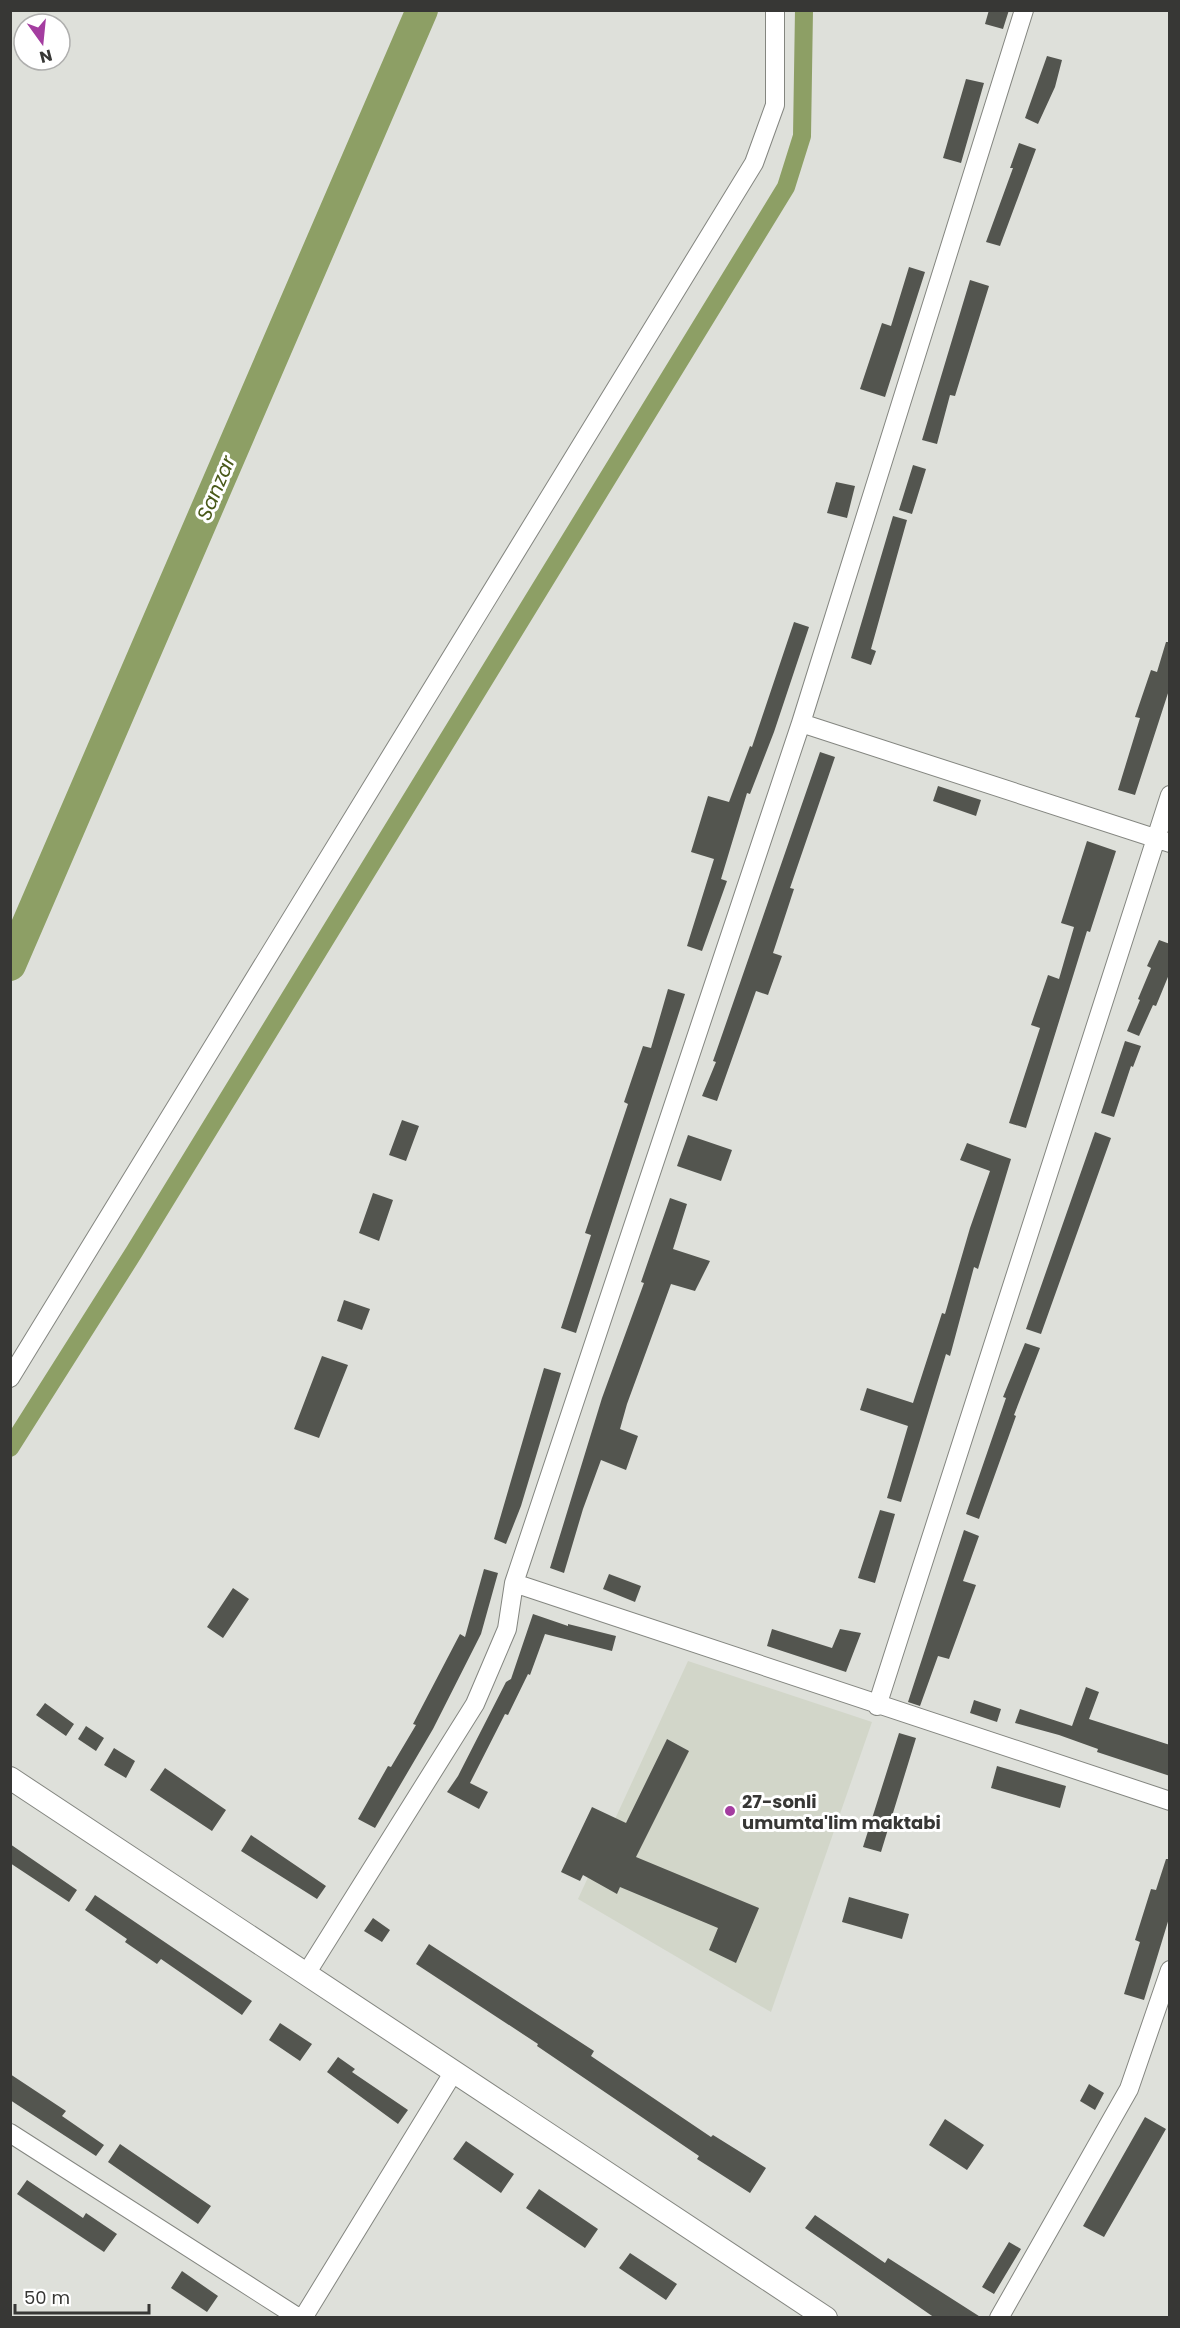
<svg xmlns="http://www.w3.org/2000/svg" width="1180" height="2328" font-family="Poppins,sans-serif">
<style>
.built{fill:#d2d6c9}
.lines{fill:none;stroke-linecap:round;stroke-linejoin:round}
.canal{stroke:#8d9f65;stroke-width:18}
.river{stroke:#8d9f65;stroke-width:32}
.building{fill:#53554f}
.minor-casing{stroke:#848680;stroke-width:20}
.major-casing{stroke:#848680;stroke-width:24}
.minor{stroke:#fff;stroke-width:18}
.major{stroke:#fff;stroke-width:22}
.poi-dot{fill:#a43da0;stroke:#fff;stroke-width:2}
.labels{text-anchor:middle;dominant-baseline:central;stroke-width:6;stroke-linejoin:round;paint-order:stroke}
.poi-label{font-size:18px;font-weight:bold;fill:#373735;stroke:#fff;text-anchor:start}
.water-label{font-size:20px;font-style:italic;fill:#485818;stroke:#fff}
</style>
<rect width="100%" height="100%" fill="#dee0da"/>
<path class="built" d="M688,1661L872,1722L771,2012L578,1899Z"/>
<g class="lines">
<path class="canal" d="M10,1448L134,1252L786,187L802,136L804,10"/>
<path class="river" d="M10,965L422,10"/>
</g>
<path class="building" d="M989,10H1009L1003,29L985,24Z
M1047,56L1062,60L1055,87L1038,124L1025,118Z
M966,79L984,83L961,163L943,158Z
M1019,143L1036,149L1000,246L986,242L1013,168H1010Z
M909,267L925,272L885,397L860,389L882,323L891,326Z
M970,280L989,286L955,396L950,395L937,444L922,440Z
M913,465L926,469L912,514L899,510Z
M836,482L855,486L847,518L827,513Z
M893,516L907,520L871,649L876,651L871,665L851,658Z
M794,622L809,627L774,732L750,794L747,793L721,879L727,881L702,951L687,946L714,859L691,852L708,796L729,802L750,746L752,747Z
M1166,642H1170V687L1135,795L1118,790L1140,718L1135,717L1151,670L1157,672Z
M820,752L835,757L790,888L794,889L773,953L782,956L768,995L756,991L717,1101L702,1096L716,1062L713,1061Z
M938,786L981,800L976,816L933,801Z
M1087,841L1116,851L1090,932L1087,931L1026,1128L1009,1123L1040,1028L1031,1025L1048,975L1059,979L1074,927L1061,923Z
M1159,940L1170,944V972L1156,1006L1153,1005L1139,1036L1127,1031L1140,1000L1138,999L1151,968L1147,966Z
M668,989L685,994L576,1333L561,1328L591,1235L585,1233L628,1104L624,1102L643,1046L651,1048Z
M1125,1041L1141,1046L1133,1067L1131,1066L1114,1117L1101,1113Z
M402,1120L419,1126L406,1161L389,1155Z
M1095,1132L1111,1138L1041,1334L1026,1329Z
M688,1135L732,1150L721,1181L677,1166Z
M967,1143L1011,1159L978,1269L974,1267L950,1356L946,1354L901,1502L887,1498L908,1426L860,1410L867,1388L913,1403L942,1313L945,1314L970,1228L990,1171L960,1160Z
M373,1193L393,1200L379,1241L359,1233Z
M670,1198L687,1204L673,1249L710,1261L695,1291L671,1284L627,1404L620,1429L638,1436L626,1470L601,1460L583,1509L564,1573L550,1568L602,1398L644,1283L641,1282Z
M344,1300L370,1309L362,1330L337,1321Z
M1025,1343L1040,1348L1014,1415L1016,1416L979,1519L966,1514L1006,1398L1003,1397Z
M322,1356L348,1365L319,1438L294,1429Z
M544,1368L561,1373L521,1506L506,1544L494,1539Z
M880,1510L895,1514L875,1583L858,1578Z
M964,1530L979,1536L963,1581L976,1585L949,1659L938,1656L920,1706L908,1702Z
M484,1569L498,1573L481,1634L433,1729L375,1828L358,1819L388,1766L391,1767L416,1725L413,1724L460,1634L465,1637Z
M609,1574L641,1586L635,1602L603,1589Z
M233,1588L249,1599L223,1638L207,1627Z
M533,1614L568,1626V1624L616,1636L612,1651L545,1634L530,1675L528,1674L508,1715L505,1714L470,1783L488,1792L479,1809L447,1792L458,1776L506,1682L511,1679Z
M772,1629L832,1648L840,1629L861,1633L846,1672L767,1646Z
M1086,1687L1099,1692L1089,1719L1170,1745V1776L1097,1752L1098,1749L1059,1735L1015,1723L1020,1709L1072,1726Z
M974,1700L1001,1709L997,1722L970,1713Z
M45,1703L74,1724L66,1736L36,1715Z
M86,1726L104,1738L96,1751L78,1739Z
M899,1733L916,1738L881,1852L863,1847Z
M667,1739L689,1751L636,1857L759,1908L736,1963L709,1950L718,1928L620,1887L617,1894L583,1875L580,1881L561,1872L592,1807L626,1823Z
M114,1748L135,1761L126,1778L104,1765Z
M997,1766L1066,1786L1060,1808L991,1788Z
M165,1768L226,1810L212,1831L150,1790Z
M251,1835L326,1886L317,1899L241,1851Z
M10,1844L77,1890L69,1902L10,1863Z
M1166,1859H1170V1915L1144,2000L1124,1994L1140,1942L1135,1940L1151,1889L1156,1890Z
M95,1895L252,2001L242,2015L161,1959L157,1964L125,1942L127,1939L85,1910Z
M849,1897L909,1914L902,1939L842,1922Z
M373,1918L390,1930L382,1942L364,1931Z
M429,1944L594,2051L591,2056L711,2137L713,2135L766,2168L750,2193L697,2159L699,2156L537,2046L538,2044L416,1964Z
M280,2023L312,2044L300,2061L269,2040Z
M338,2057L355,2069L352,2072L408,2110L398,2124L327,2072Z
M10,2074L66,2111L62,2116L104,2145L96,2156L10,2100Z
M1089,2084L1104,2093L1095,2110L1080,2101Z
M1145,2117L1166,2129L1104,2237L1083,2226Z
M945,2119L984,2145L967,2170L929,2145Z
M466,2141L514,2174L501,2193L453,2159Z
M120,2144L211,2206L198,2224L108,2162Z
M27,2180L83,2218L86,2213L117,2234L104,2252L17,2194Z
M539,2189L598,2229L585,2248L526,2208Z
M815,2215L885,2263L888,2258L982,2318H935L805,2228Z
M1009,2242L1021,2249L994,2294L982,2287Z
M630,2253L677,2284L666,2300L619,2268Z
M182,2271L218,2296L207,2312L171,2288Z"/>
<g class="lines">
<defs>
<path id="minor" d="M801,723L1170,843
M10,1378L754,163L775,105V10
M514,1583L1170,1801
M877,1706L1170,795
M306,1974L475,1704L507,1629L514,1583L801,723L1024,10
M10,2133L299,2318
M303,2318L453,2073
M999,2318L1129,2089L1170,1970"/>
<path id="major" d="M10,1778L826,2318"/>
</defs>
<use href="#minor" class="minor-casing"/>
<use href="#major" class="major-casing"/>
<use href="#minor" class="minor"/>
<use href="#major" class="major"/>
</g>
<circle class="poi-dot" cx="730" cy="1811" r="6"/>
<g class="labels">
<g class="poi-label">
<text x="742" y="1801">27-sonli<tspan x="742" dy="21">umumta'lim maktabi</tspan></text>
</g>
<g class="water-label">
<text transform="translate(216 488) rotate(-67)">Sanzar</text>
</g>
</g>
<rect width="1180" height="2328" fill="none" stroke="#373735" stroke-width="24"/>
<g transform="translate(42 42) rotate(165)"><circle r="28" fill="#ffffff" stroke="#afafae" stroke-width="1.5"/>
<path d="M0-4.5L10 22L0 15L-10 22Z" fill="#a43da0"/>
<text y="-9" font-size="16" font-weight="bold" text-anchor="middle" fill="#373735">N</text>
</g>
<path d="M15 2304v9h134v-9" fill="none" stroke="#373735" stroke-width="3"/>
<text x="24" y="2304" font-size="18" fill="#373735" stroke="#ffffff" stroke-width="4.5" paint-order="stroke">50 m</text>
</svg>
